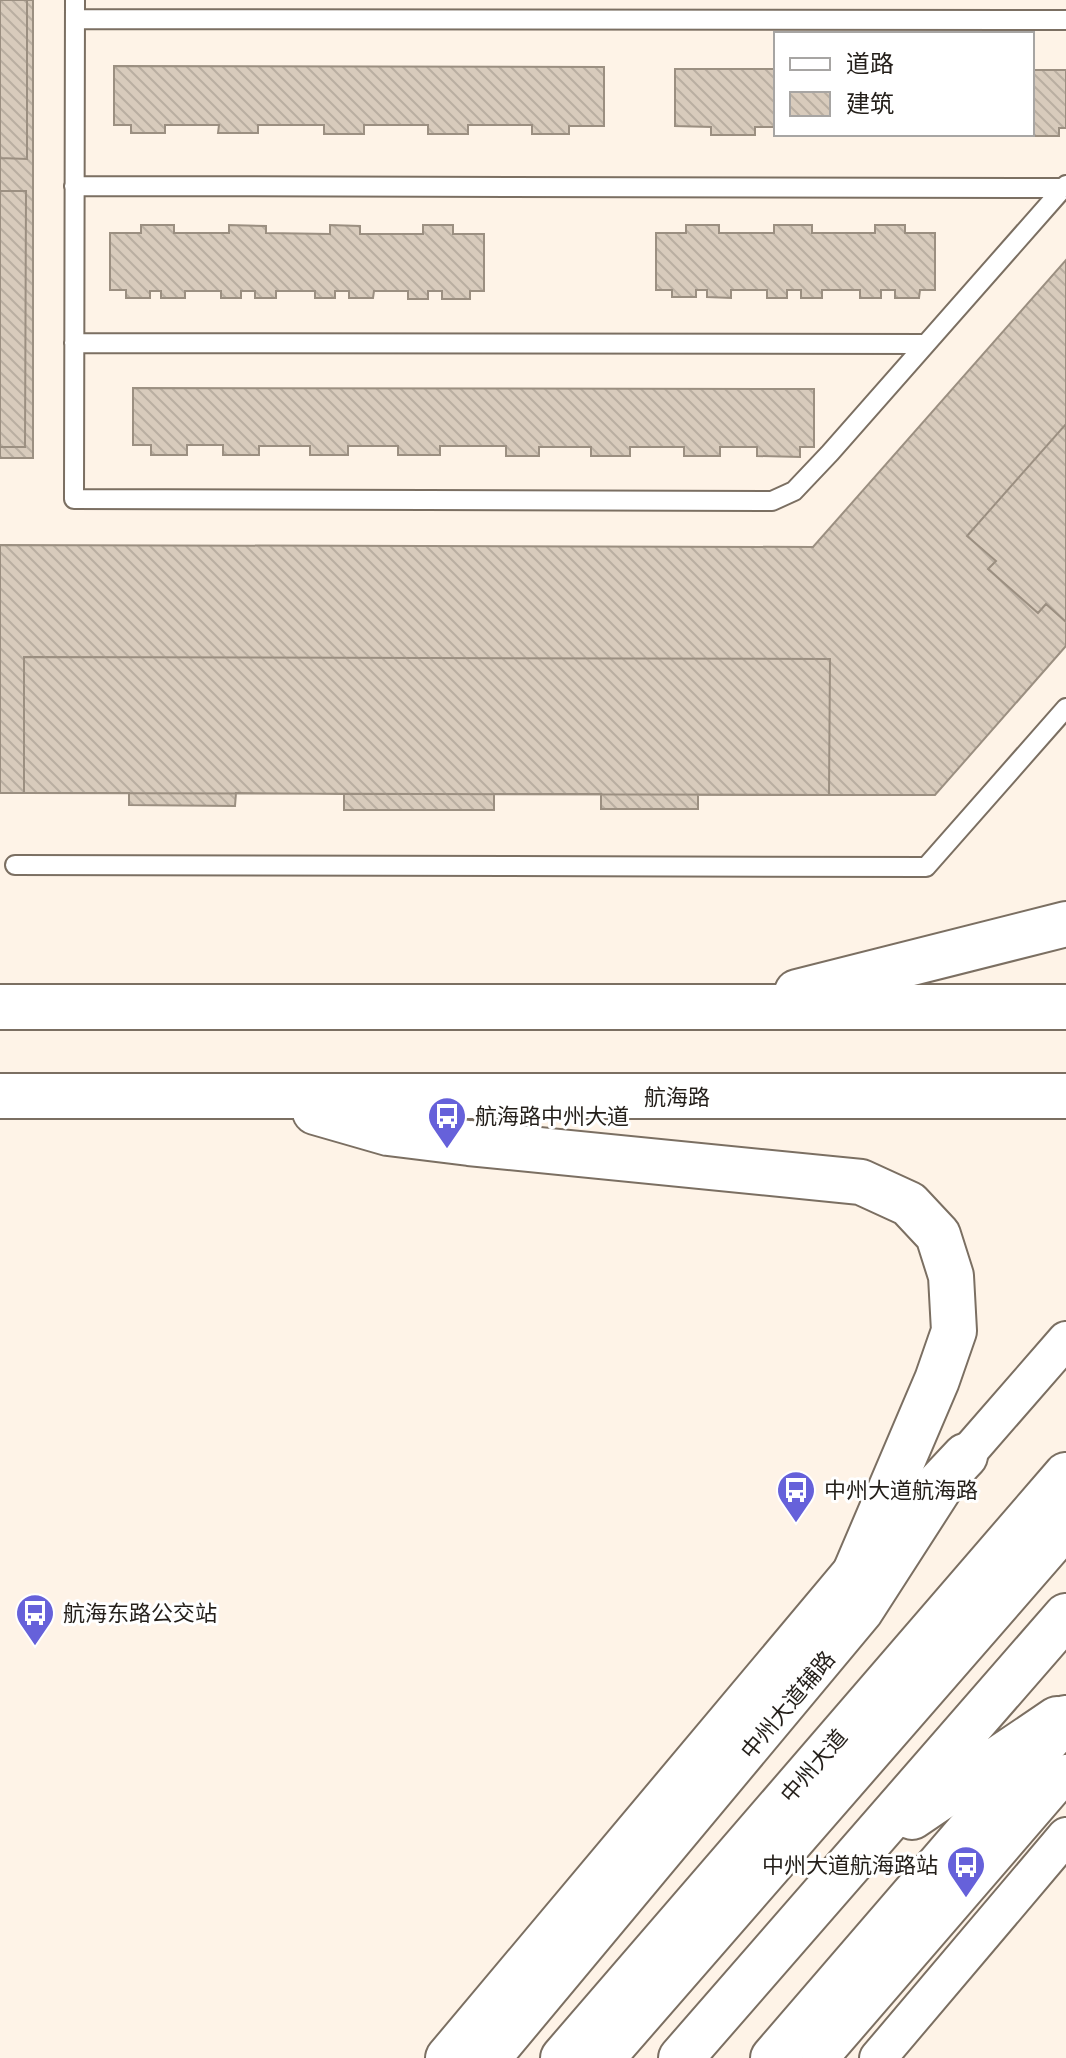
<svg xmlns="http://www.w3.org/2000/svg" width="1066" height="2058" font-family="'Crimson Pro','Noto Sans SC',serif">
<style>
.building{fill:url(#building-back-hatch);stroke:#9b8f81;stroke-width:2}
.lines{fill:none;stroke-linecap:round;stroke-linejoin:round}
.lane-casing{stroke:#7b6f62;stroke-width:22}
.street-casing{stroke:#7b6f62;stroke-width:40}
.primary-casing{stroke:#7b6f62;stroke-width:48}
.highway-casing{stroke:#7b6f62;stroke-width:48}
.lane{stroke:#fff;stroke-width:18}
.street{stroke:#fff;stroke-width:36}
.primary{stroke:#fff;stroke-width:44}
.highway{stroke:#fff;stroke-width:44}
.labels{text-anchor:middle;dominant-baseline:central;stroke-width:6;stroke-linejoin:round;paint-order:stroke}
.street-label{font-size:22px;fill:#241f1a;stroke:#fff}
.poi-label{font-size:22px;fill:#241f1a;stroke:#fff;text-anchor:start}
</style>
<defs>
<pattern id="building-back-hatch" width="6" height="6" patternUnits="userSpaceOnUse" patternTransform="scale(2)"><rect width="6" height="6" fill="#d8cbbc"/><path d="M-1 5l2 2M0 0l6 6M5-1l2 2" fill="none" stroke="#b9aea1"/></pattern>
</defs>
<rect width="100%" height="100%" fill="#fef3e7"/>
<path class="building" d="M0,0H27V159L0,158Z
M0,0H33V458H0Z
M114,66L604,67V126H569V134H532V125H468V134H428V125H364V134H324V125H258V133H218L219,125H165V133H131V125H114Z
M675,69H776V127H755V135H711V127L675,126Z
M1032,70H1066V128H1059V136H1019L1032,134Z
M0,191H26L25,447H0Z
M141,225H174V233H229V225L266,226V233L330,234V225L360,226V234H423V225H453V234H484V291H470V299H442V291H428V299H408V291H374L373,298H349V291H335V298H315V291H276V298H255V291H241V298H221V291H185V298H161V291H150V298H126V290H110V233H141Z
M686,225H719V233H774V225H812V233H875V225H905V233H935V290H920L919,298H895V290H881V298H860V290H822V298H801V290H787V298H767V290H731V298L707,297V290H696V297H672V290H656V233H686Z
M1066,260V646L935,795H698V809H601V794H494V810H344V794L236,793L235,806L129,805V793H0V545L813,547Z
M133,388L814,389V447H800V457L757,456V447H720V456H684V447H630V456H591V447H539V456H506V446H440V455H398V446H348V455H310V446H259V455H223V445H187V455H151V445H133Z
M1066,424V622L1046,604L1038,613L988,569L996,561L967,536Z
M24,657L830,659L829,795L24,793Z"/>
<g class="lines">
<defs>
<path id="lane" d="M75,0L74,499L772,501L794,491L830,453L1066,185
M75,19L1066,20
M74,186L1064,188
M74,343L926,344
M15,865L926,867L1066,708"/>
<path id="street" d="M493,2058L864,1613L965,1456L1066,1340
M820,2058L1066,1773
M878,2058L1066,1836"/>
<path id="primary" d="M797,992L1066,924
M0,1007H1066
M0,1096H1066
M315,1112L388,1133L469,1143L861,1182L909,1204L938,1235L951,1276L954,1331L937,1380L856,1570
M912,1817L1057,1719
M602,2058L1066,1525
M681,2058L1066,1616"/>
<path id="highway" d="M448,2058L854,1574L965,1456
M563,2058L1066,1475
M773,2058L1066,1718"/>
</defs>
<use href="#lane" class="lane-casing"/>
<use href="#street" class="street-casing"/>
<use href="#primary" class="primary-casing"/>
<use href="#highway" class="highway-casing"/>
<use href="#lane" class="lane"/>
<use href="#street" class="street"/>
<use href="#primary" class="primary"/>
<use href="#highway" class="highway"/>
</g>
<defs>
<symbol id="bus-pin" viewBox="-11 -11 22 30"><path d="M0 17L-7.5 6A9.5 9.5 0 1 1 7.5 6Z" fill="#6661da" stroke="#fff"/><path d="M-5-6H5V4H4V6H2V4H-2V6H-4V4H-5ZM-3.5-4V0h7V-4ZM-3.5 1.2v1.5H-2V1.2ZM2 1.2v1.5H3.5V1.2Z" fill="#fff"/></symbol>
</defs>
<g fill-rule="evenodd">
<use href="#bus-pin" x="425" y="1094" width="44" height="60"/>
<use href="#bus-pin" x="774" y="1468" width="44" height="60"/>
<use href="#bus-pin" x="13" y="1591" width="44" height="60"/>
<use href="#bus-pin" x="944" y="1843" width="44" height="60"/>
</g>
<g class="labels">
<g class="street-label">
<text x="677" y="1097">航海路</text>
<text transform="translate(788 1705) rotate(-50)">中州大道辅路</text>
<text transform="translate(814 1766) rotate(-49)">中州大道</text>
</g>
<g class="poi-label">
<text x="475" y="1116">航海路中州大道</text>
<text x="824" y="1490">中州大道航海路</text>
<text x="63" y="1613">航海东路公交站</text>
<text x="938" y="1865" text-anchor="end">中州大道航海路站</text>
</g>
</g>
<rect x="774" y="32" width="260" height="104" fill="#ffffff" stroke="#a7a5a3" stroke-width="2"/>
<rect x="790" y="58" width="40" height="12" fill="#ffffff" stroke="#a7a5a3" stroke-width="2"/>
<text x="846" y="72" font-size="24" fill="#241f1a">道路</text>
<rect x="790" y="92" width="40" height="24" fill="url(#building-back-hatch)" stroke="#a7a5a3" stroke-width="2"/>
<text x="846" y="112" font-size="24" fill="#241f1a">建筑</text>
</svg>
